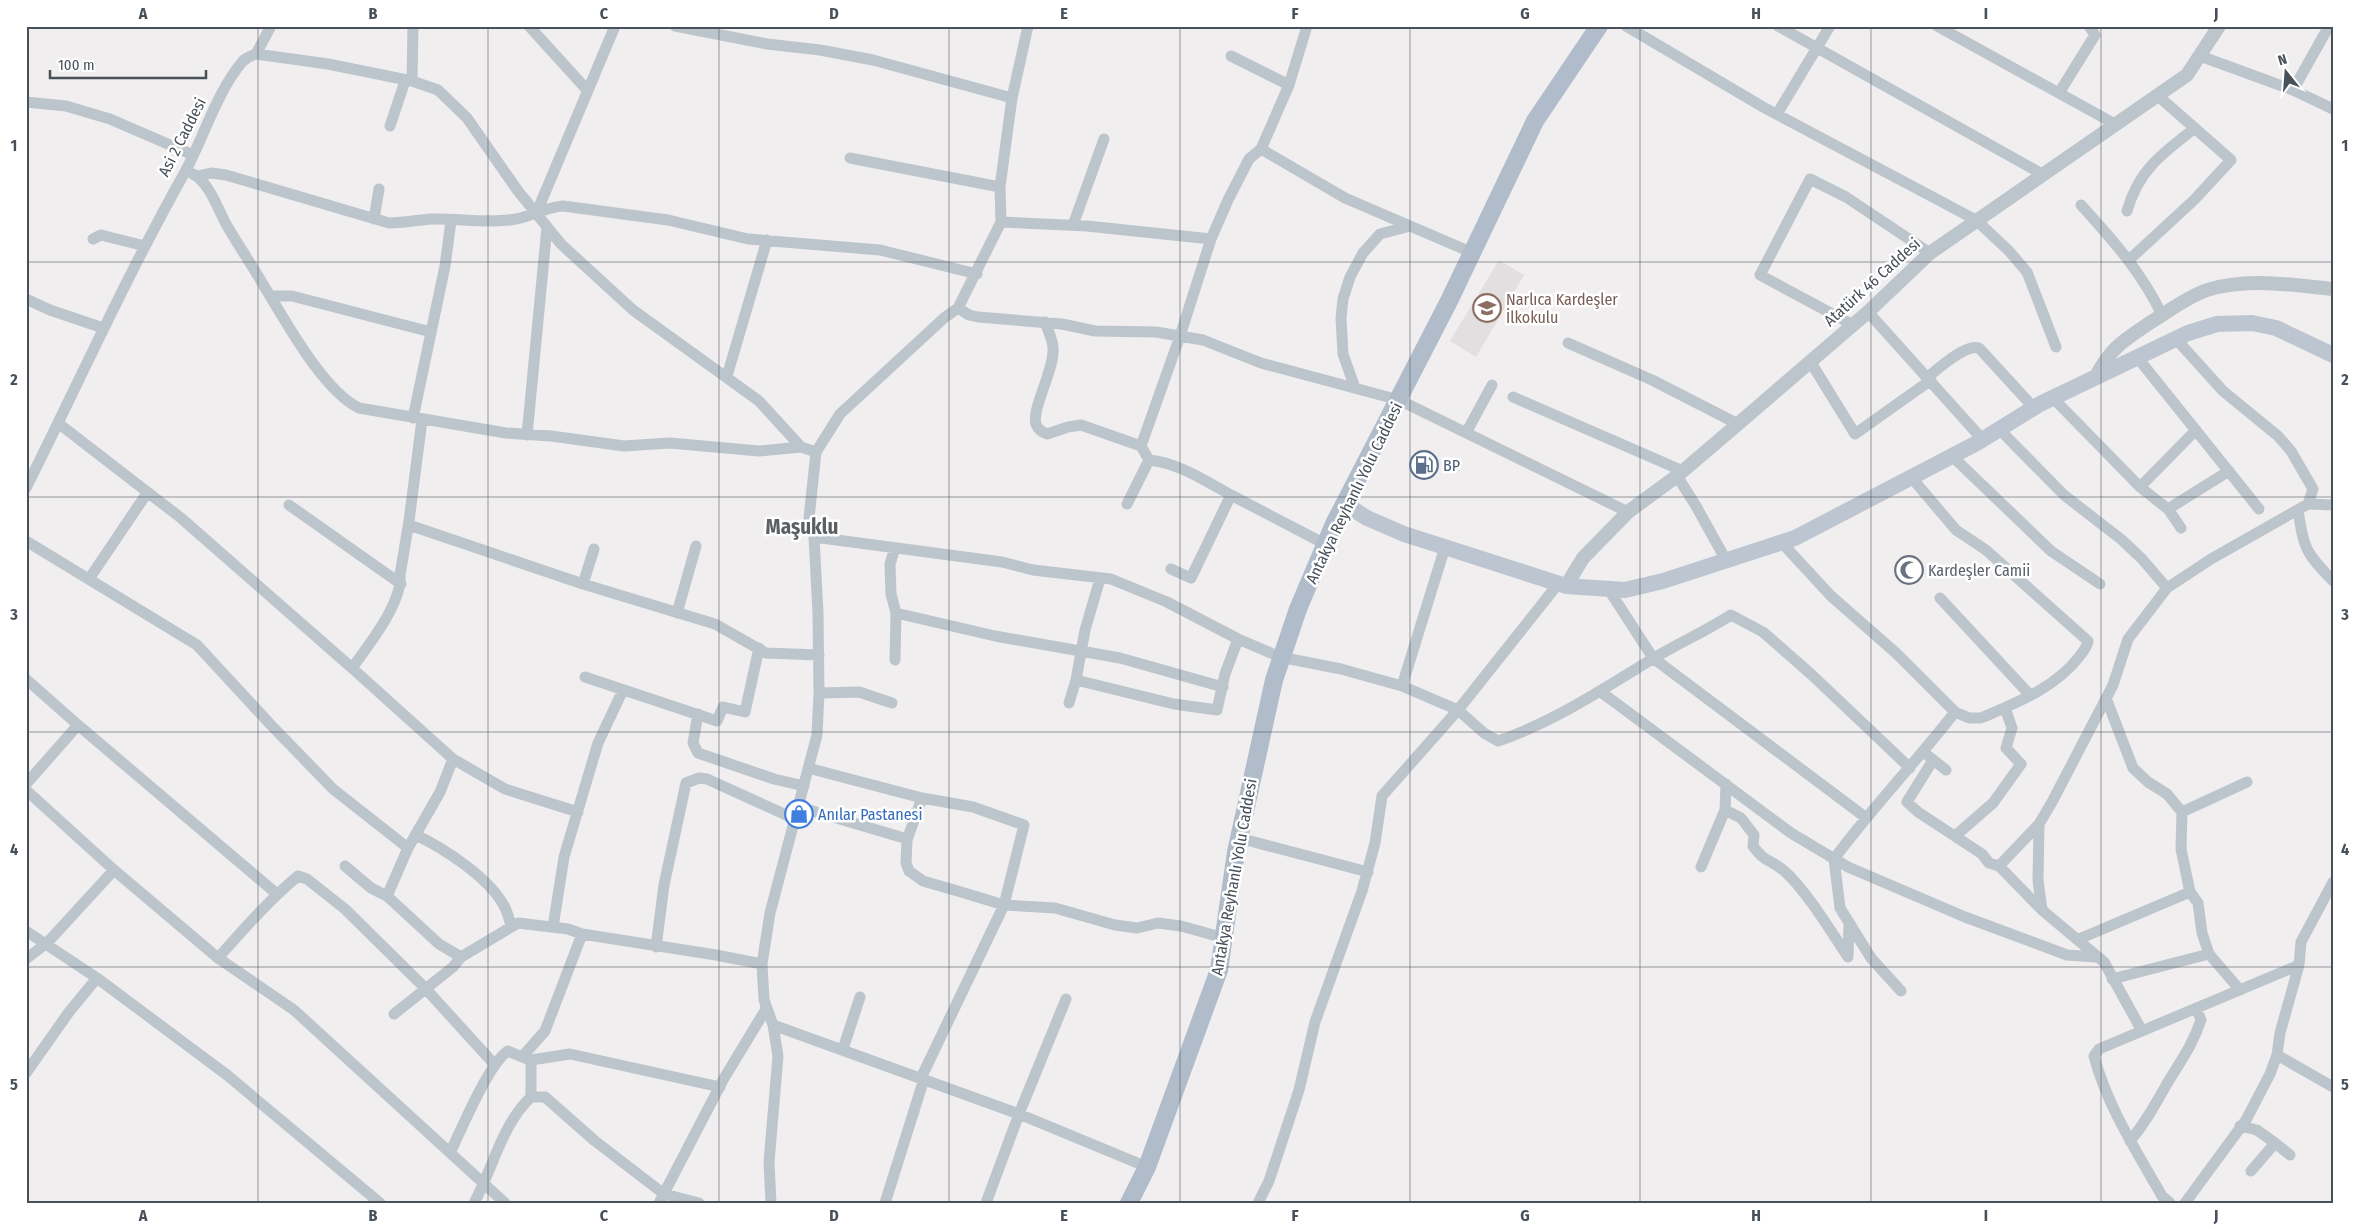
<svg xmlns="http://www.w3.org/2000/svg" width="2359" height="1229" font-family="'Fira Sans Condensed',sans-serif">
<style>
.education{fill:#e1dfdf}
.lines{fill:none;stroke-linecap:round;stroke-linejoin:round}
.minor{stroke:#bdc5cc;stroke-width:11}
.tertiary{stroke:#bdc5cc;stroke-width:14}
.secondary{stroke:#bdc6d0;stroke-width:16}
.primary{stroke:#b0bcca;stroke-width:18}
.grid{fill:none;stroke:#485059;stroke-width:1;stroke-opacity:0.55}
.labels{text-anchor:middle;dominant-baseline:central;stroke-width:5;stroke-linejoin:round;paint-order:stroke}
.street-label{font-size:16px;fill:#485059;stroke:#fff}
.education-label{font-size:16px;fill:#785e54;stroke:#fff;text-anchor:start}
.service-label{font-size:16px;fill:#4e5e75;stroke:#fff;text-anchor:start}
.worship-label{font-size:16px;fill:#5b616d;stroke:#fff;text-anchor:start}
.shop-label{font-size:16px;fill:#366cbe;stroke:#fff;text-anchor:start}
.district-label{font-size:21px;font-weight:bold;fill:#5b5e62;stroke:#fff}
.neatline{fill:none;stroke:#485059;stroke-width:2}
.grid-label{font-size:16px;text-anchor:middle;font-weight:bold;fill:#485059}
</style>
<rect width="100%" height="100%" fill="#f0eeee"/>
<path class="education" d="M1499,260L1524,275L1476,357L1450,341Z"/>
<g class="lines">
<path class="minor" d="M529,26L588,91
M675,26L767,44L820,50L873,60L1012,98
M1626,26L1763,107L1976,220L2009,251L2027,272L2056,347
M1778,26L2042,174
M1937,26L2115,124
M256,54L271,26
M1231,56L1289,85
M2200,56L2293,90L2333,109
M412,81L413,26
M2293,90L2329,26
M2059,93L2095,35L2089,26
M26,102L66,106L110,119L193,155
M1777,114L1830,26
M390,126L405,81
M1261,149L1345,198L1473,253
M850,158L1000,187
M193,174C209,182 218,209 226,224C238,245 252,265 264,286C285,320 323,391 359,408L506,433L551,436L624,446L670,443L759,451L801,447
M198,176L211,173L226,175L389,223C404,223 417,220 431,219C459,218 487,224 516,219C532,216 546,207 563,206L668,220L748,239L880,250L977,274
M2081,205C2112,239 2142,273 2162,315
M2127,211C2139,169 2162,154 2195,128
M536,214L615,26
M374,219L379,189
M1001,222L1087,226L1211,239L1228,200L1249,159L1261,149L1289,85L1307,26
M1073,225L1104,139
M93,239L101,235L145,246
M2129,260L2194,200L2231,160L2157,95
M271,296H292L431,332
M26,299L50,310L103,328
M958,308L969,315L978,317L1062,324L1095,331L1156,332L1203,340L1261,363L1399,400L1628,512
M1868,312L1983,440
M1045,322C1048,331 1053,340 1053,348C1055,369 1031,409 1036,424C1038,430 1042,432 1047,434L1068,427L1081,425L1141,446L1149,460L1127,504
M1853,325L1760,275L1810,179L1846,197L1930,253
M1568,343L1652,380L1738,424
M2137,357L2259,509
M1810,361L1855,434L1931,380
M727,376L767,240
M1928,377C1939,368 1965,344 1979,348L2034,408
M1355,388L1343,354L1341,318L1343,299L1350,277L1363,253L1380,234L1410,226
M1513,397L1683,471
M2053,398L2140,487L2168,509L2181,528
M413,418L445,266L451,221
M422,420L409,521L400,575C403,602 368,646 352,668L453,759L505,789L578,812
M58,423L181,518L352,668
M1999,429L2064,495L2122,540L2142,559L2167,588
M1466,433L1492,385
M527,435L547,227
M1141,446L1180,336L1211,239
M1952,456L2051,551L2100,584
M1149,460C1179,463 1205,481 1231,495L1191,578L1171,569
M1677,476L1696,506L1727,562
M2140,487L2196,430
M26,488C79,382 127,275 185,172C204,137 217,91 243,61C247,57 251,56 256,54L328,64L412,81L438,90L467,118L518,191L561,244L633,310L759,401L801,447L816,452
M1231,495L1325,544
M2308,504L2333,505
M289,505L401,584
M2168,509L2229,471
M2298,510C2304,549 2305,552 2333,581
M409,525L583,584L715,624L766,653L819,655
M814,537L1002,562L1033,570L1111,579L1167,602L1238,639L1280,657L1341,669L1402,686L1458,710L1484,733L1498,741C1554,722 1603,689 1654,658C1679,643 1706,631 1731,615L1763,632L1812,675L1910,768
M26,541L197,645L270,724L333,789L408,848
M1782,543L1831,596L1896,653L1955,712L1969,718H1981C2016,703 2055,688 2079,657C2083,651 2087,648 2088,641L1986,550L1956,530L1911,477
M89,579L147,493
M583,584L594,549
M1607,587L1653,658L1865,817
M1940,598L2030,695
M677,613L696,546
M896,613L995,636L1120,658L1223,687
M895,660L896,613L891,594L890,564L895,548
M585,677L717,721L723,707L745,712L759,648
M26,679L78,725L26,784
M1076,680L1174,704L1217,710L1225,674L1238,639
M1402,686L1445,547
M1601,692L1791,833L1848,867L1965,917L2067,955L2096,957
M819,693L859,692L892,703
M2106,698L2133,768L2148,782L2167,794L2182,812
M1069,703L1076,680L1085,630L1100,579
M698,714L693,743L698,753L774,779L804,786
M78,725L277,894
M1927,755L1946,770
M453,759L440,792L408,848L387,896L439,944L461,957L518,923L568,929L582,934L716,955L762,964
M1933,760L1907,802L1918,812L1982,854L1989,863L1999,866L2039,824L2052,802L2113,685L2128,639L2167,588L2211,559L2308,504L2313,489L2291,451L2278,436L2223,391L2176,339
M808,768L922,798L973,807L1024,825L1004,905L921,1078
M26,790L114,870L218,958L294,1010L505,1203
M799,807L904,838L907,840L906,863L909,871L923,881L961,892L1004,905L1055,908L1115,925L1137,928L1158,923L1181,926L1224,938
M1725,810L1741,818L1754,835L1753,846C1765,863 1770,859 1783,870C1804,887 1832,933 1848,957L1849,923
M2039,824L2038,880L2042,910L2104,962L2142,1031
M416,835C443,848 487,876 503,904C507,910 509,919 511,925
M1955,836L1993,803L2021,764L2006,748L2012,728L2005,708
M1239,838L1368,872
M907,840L922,798
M345,866L371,888L387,896
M1999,866L2042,910
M1701,867L1725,810L1726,784
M553,927L564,857L598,743L623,690
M26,931L97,978L227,1075L380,1203
M2079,939L2190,892
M656,947L664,885L686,783L699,778L707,779L795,819
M218,958C244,929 268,901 298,876L307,879L345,909L425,988L495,1065
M26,959L47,943L114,870
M2112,979L2209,954
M2240,990L2209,954L2202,933L2198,903L2190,892L2181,849L2182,812L2247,782
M1901,991L1871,958L1840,908L1834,859C1872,808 1916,762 1955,712
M394,1014L453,967L461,957
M773,1025L1019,1114L1147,1167
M843,1049L860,997
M2277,1055L2333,1087
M525,1058L531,1060V1097
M531,1060L570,1054L720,1087
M26,1073L69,1012L97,978
M2240,1126L2257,1130L2275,1143L2251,1171
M2130,1141C2146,1122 2156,1103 2168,1082C2182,1059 2192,1046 2201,1020L2196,1008
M2275,1143L2290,1155
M450,1153C461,1130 489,1063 508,1051L522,1057L545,1031L582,934
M474,1203C493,1168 502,1124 531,1097H545L595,1141L664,1194L699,1203
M659,1203L723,1080L766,1009L765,1002
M771,1203L769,1162L778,1056L773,1025L764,1000L762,964L770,913L817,735L819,693L818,613L814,537L809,518L816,452L840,414L944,318L958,308L1001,222L1000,187L1012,98L1028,26
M885,1203L924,1079
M986,1203L1019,1114L1066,999
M1258,1203L1269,1181L1299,1090L1315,1022L1362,891L1375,843L1382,796L1458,710L1558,584
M2170,1203L2162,1196C2137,1152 2107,1106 2094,1056L2099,1049L2299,965
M2185,1203L2246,1120L2270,1074L2277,1055L2280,1033L2299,965L2301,942L2333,882"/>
<path class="tertiary" d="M2095,378C2111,347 2123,341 2151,322C2169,311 2187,297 2207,290C2246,277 2293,285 2333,289
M1566,586L1583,558L1628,512L1677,476L1738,424L1868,312L1930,253L2187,75L2219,26"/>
<path class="secondary" d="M1345,504L1367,518L1404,534L1566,586L1625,590L1663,581L1795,538L1977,443L2040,404L2188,333L2217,324L2252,323L2276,328L2333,355"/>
<path class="primary" d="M1129,1203L1147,1167L1219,970L1236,852L1274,680L1298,609L1334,524L1449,301L1535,121L1599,26"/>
</g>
<path class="grid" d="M258,26V1203M488,26V1203M719,26V1203M949,26V1203M1180,26V1203M1410,26V1203M1640,26V1203M1871,26V1203M2101,26V1203M26,262H2333M26,497H2333M26,732H2333M26,967H2333"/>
<defs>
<symbol id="school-ring" viewBox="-11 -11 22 22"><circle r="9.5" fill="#fff" stroke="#8d6e63" stroke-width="1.5"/><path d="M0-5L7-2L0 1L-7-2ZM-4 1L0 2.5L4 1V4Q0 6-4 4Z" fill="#8d6e63"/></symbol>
<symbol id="fuel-ring" viewBox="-11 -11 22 22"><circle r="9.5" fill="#fff" stroke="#5c6f8a" stroke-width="1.5"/><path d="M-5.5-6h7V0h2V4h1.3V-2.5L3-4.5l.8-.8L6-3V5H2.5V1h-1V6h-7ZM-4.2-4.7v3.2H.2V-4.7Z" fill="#5c6f8a"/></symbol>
<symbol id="mosque-ring" viewBox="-11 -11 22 22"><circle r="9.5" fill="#fff" stroke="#6b7280" stroke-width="1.5"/><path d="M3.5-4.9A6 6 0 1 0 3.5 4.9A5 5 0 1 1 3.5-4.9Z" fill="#6b7280"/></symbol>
<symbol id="shop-ring" viewBox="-11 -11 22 22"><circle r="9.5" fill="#fff" stroke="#3f7fe0" stroke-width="1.5"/><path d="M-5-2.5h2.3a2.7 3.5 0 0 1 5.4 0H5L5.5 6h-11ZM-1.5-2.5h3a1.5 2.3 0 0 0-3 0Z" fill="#3f7fe0"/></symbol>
</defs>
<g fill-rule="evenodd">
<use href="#school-ring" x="1471" y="292" width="32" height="32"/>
<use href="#fuel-ring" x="1408" y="449" width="32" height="32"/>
<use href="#mosque-ring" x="1893" y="554" width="32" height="32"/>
<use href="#shop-ring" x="783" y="798" width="32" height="32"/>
</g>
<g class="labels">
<g class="street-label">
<text transform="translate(182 137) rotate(-63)">Asi 2 Caddesi</text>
<text transform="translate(1872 282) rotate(-42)">Atatürk 46 Caddesi</text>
<text transform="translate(1354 493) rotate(-64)">Antakya Reyhanlı Yolu Caddesi</text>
<text transform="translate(1234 877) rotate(-80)">Antakya Reyhanlı Yolu Caddesi</text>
</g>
<g class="education-label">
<text x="1506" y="299">Narlıca Kardeşler<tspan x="1506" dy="18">İlkokulu</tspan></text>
</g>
<g class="service-label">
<text x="1443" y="465">BP</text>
</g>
<g class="worship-label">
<text x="1928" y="570">Kardeşler Camii</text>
</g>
<g class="shop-label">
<text x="818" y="814">Anılar Pastanesi</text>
</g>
<g class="district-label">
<text x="802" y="527">Maşuklu</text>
</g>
</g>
<rect width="2359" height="1229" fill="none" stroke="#ffffff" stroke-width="55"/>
<g transform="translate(2286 72) rotate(343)" stroke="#ffffff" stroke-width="4" paint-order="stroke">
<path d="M0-4L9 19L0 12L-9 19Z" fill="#485059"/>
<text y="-8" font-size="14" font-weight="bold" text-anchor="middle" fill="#485059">N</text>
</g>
<path d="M50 70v8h156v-8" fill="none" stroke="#485059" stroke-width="2.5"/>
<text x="58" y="70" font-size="15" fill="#485059" stroke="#ffffff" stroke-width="4" paint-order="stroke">100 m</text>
<rect x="28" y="28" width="2304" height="1174" class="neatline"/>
<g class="grid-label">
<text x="143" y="19">A</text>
<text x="373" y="19">B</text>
<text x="604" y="19">C</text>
<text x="834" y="19">D</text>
<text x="1064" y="19">E</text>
<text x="1295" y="19">F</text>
<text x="1525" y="19">G</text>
<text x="1756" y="19">H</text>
<text x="1986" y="19">I</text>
<text x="2216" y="19">J</text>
<text x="14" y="151">1</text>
<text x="2345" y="151">1</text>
<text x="14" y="385">2</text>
<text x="2345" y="385">2</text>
<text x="14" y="620">3</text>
<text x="2345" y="620">3</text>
<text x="14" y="855">4</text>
<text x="2345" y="855">4</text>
<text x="14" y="1090">5</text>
<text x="2345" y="1090">5</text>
<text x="143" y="1221">A</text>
<text x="373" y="1221">B</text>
<text x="604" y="1221">C</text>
<text x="834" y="1221">D</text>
<text x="1064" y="1221">E</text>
<text x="1295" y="1221">F</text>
<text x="1525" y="1221">G</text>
<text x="1756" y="1221">H</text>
<text x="1986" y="1221">I</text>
<text x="2216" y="1221">J</text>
</g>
</svg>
